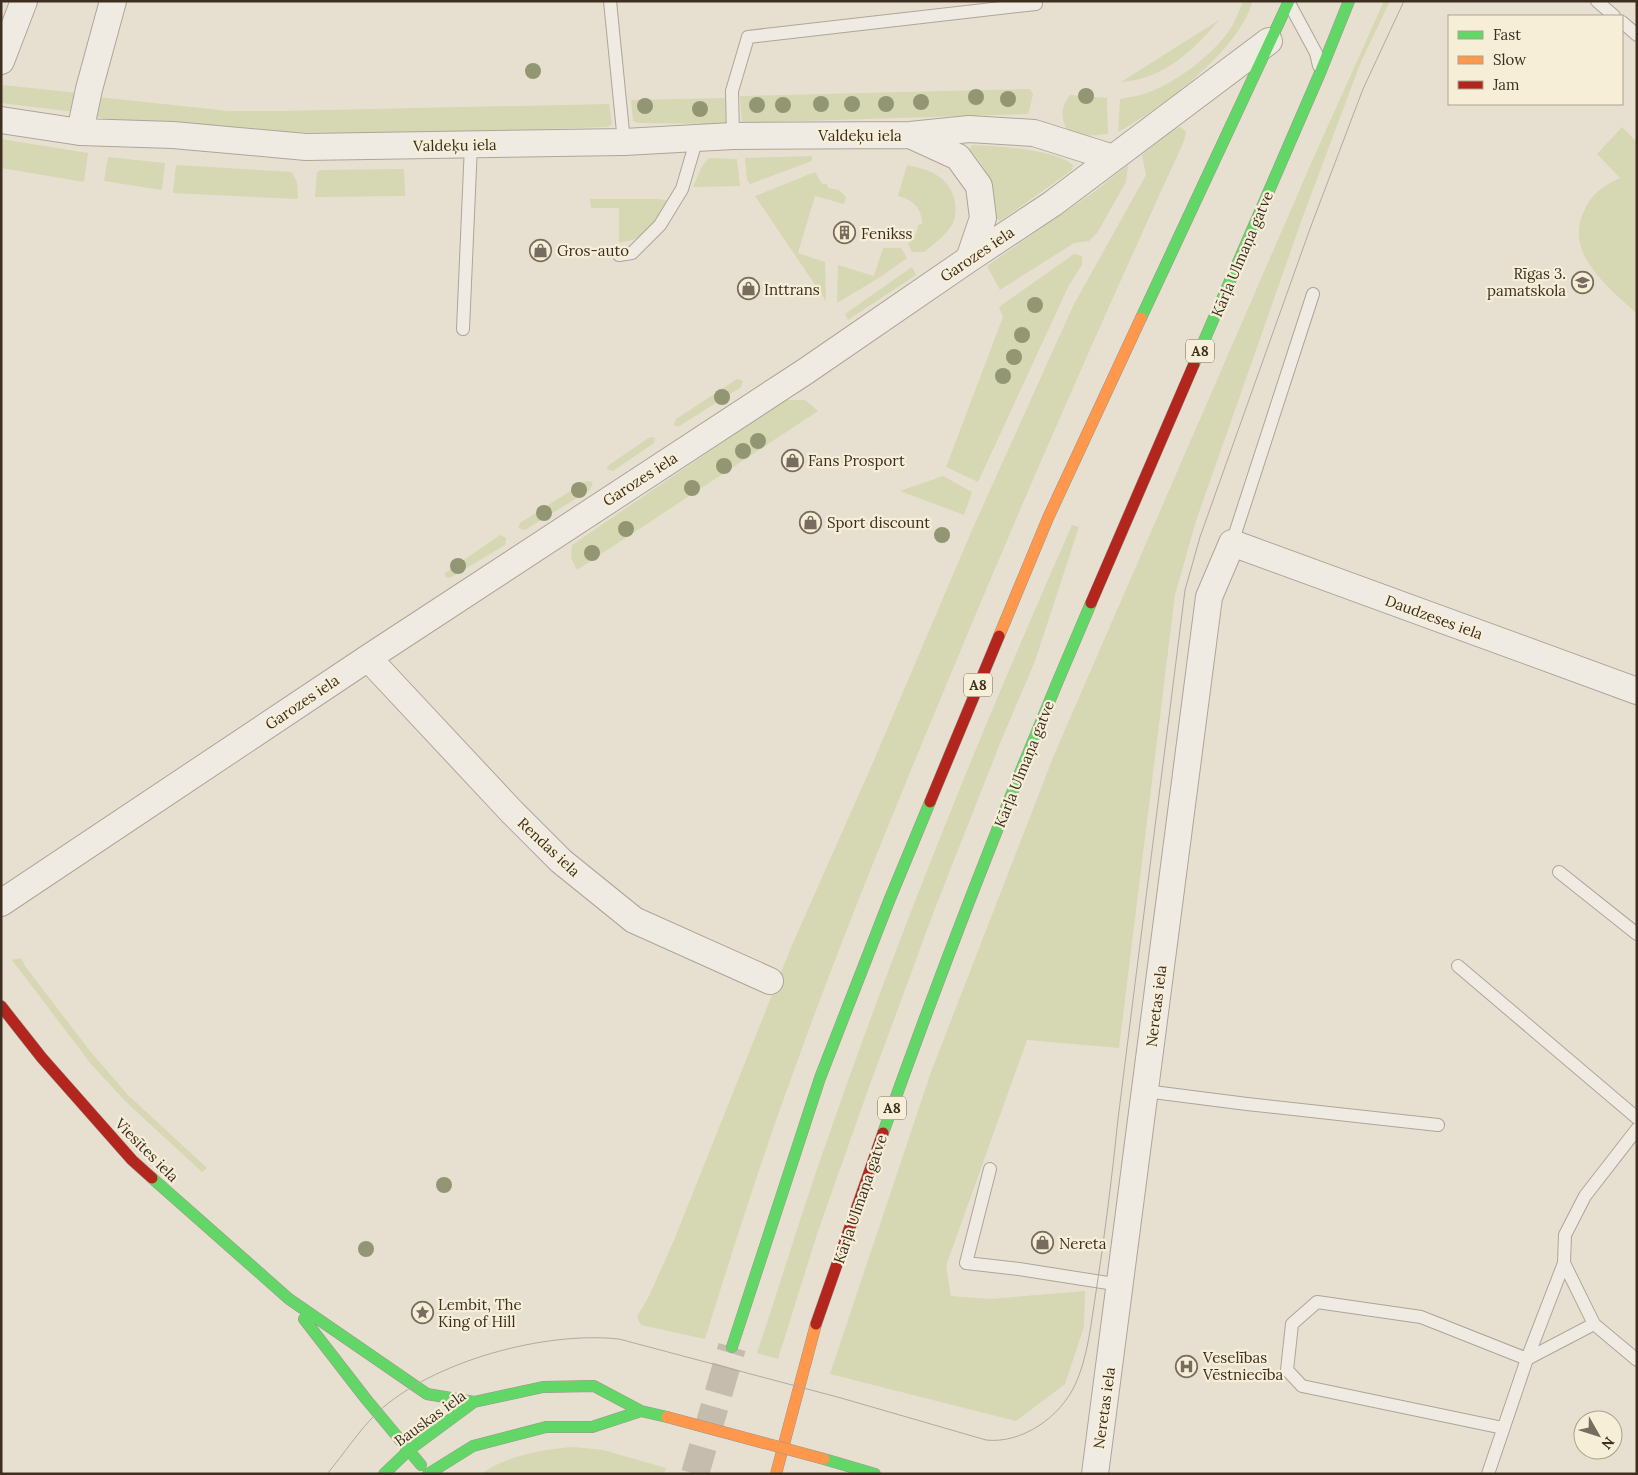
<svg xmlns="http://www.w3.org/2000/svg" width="1638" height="1475" font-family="Lora,serif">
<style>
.green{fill:#d6d7b3}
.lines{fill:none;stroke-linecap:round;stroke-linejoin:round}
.highway-tunnel{stroke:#c5bcae;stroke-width:28;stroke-dasharray:28 14;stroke-linecap:butt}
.lane-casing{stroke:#ada599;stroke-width:14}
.street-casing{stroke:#ada599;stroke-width:28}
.fast-casing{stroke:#9c958a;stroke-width:12}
.slow-casing{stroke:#9c958a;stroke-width:12}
.jam-casing{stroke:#9c958a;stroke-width:12}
.lane{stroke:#efebe3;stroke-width:12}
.street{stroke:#efebe3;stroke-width:26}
.fast{stroke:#63d668;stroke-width:11}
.slow{stroke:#ff974d;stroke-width:11}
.jam{stroke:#b3261e;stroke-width:11}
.tram{stroke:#afaaa2;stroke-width:1}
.slow-bridge-casing{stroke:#9c958a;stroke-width:12;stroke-linecap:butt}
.slow-bridge{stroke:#ff974d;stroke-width:11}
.tree{fill:#929673}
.labels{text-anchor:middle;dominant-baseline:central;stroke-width:4.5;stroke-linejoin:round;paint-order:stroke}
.shield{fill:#f7eed8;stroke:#756857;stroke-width:1}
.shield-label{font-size:14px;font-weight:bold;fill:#3d2e20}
.street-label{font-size:15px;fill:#3d2e20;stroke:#f7eed8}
.poi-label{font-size:15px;fill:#3d2e20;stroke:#f7eed8;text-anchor:start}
</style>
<rect width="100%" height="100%" fill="#e7e0d1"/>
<path class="green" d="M1243,1H1252V3C1237,52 1162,108 1118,132L1120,99C1129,97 1139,96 1147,93C1177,82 1215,54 1232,26C1236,19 1240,9 1243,1Z
M1384,1H1390L1360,64L1302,219L1196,521L1175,595L1119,1048L1027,1040L946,1266L951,1296L990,1299L1085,1291L1084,1327L1065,1384L1016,1421L830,1374L931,1072L1054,755L1313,159Z
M1219,20C1193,51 1164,79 1121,82Z
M3,85L78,93L75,112L1,103Z
M1030,89L1033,95L1028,114L742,123L740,96Z
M1070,95L1107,98L1108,134L1084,136L1067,130C1061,118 1060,107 1070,95Z
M98,97L229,111H281L609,104L612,124L607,127C478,131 350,137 221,129C179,126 138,125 97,117Z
M725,98L726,124L638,123L633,121L631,100Z
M1181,127L1186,132L1184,141C1101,322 1021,504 945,688C890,820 836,952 788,1087C758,1170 731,1255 705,1339L641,1325L637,1317L649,1296L674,1240L792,945L871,767L972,530L1073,306L1146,175L1142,155L1172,130Z
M1622,127L1637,142V314C1610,288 1563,254 1584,211C1591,194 1604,185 1620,178L1597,154Z
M1,139L88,153L84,182L1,168Z
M973,145C996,146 1056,149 1073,165L1072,170L1000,221L995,217C992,188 992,174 971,151L970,147Z
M812,156V161L750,184L747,180L745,158Z
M108,157L165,163L162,190L104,181Z
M709,158L737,159L740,186L693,187L702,166Z
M176,165L292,172L297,182L298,199L173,193Z
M907,165C930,170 950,176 955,202C956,210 956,217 952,225C945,236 934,244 924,252H912L908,244C914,238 917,234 918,225L922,224C922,208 913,200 898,196Z
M1128,165L1126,182L1097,233L1089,241L1074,243L1000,290L987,266L1094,192Z
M404,169L405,196L315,197L317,172L321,170Z
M815,172L822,184H827L828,188L839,190L846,197L844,204L815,196L798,253L825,262L826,301L755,196Z
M590,199H658L667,200C657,219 644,243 619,242V208H591Z
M883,248H901L907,258L882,276L837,303L838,265L874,276Z
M1074,254L1082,256V265L1069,285L978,482L946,467L1003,317L999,307Z
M912,267L916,275L848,320L845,314Z
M737,379L743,381L741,387L678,427L674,425L676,419Z
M785,400H805L818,411L577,570L571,558L572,545Z
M650,437L655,438L654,443L613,471L606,469L609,465Z
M943,476L972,492L964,515L900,491Z
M586,481L593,482L590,490L525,530L518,528L520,523Z
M1072,525L1079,527L1035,661L1001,741L934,911L868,1090L818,1231L778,1359L757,1353C780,1284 801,1215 825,1146C898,935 982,728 1072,525Z
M500,535L506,538L505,545L450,578L445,577V573Z
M21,958L25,966L90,1051L128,1095L207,1168L202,1172L126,1102L91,1064L12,960Z
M574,1447L603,1450L666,1468L664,1474H481C505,1456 544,1449 574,1447Z"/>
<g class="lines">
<path class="highway-tunnel" d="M695,1474L732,1347"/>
<defs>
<path id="lane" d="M610,1L624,142
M1597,1L1614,16
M1289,3L1316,53L1319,66
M1622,22L1637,35
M733,136L732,91L748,37L1036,4
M619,255L632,253L660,225L682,189L697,138
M463,329L471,145
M1232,543L1313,294
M1559,872L1637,934
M1458,966L1637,1118
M1145,1091L1247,1104L1438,1125
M990,1169L966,1263L1019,1269L1121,1285
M1564,1263L1594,1324L1637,1360
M1503,1428L1302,1386L1287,1370L1292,1324L1317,1302L1421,1317L1527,1359L1594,1324
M1488,1474L1527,1359L1564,1263L1565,1235L1585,1196L1637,1129"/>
<path id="street" d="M1,61L24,1
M1,120L80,132L173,135L306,147L624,142L733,136L910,135L969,129L1034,133L1113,158
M80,132L89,89L113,1
M910,135L958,157L979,186L983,218L969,259
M368,658L512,812L561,861L634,920L770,981
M1,903L368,658L806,371L969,259L1052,204L1269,41
M1095,1474L1209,597L1232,543L1637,691"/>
<path id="fast" d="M1141,318L1289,1
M1194,364L1320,73L1349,1
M883,1133C947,954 1016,777 1091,603
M152,1178L289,1299L427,1394L474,1402
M304,1319L366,1399L421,1465
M732,1347L820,1078L889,901L930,802
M824,1459L875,1474
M384,1474L409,1450L474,1402L543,1387L594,1386L641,1411L667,1417
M428,1474L473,1446L546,1427H592L641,1411"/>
<path id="slow" d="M999,636L1048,518L1141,318
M776,1474L816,1324"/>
<path id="jam" d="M1091,603L1194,364
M930,802L999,636
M1,1006L42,1058L132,1160L152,1178
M816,1324L883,1133"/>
</defs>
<use href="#lane" class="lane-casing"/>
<use href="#street" class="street-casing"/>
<use href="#fast" class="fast-casing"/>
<use href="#slow" class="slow-casing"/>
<use href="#jam" class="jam-casing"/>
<use href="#lane" class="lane"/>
<use href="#street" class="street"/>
<use href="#fast" class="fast"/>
<use href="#slow" class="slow"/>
<use href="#jam" class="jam"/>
<path class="tram" d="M327,1474C344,1454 359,1430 378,1412C433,1361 545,1331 619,1339L841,1398L986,1440C1022,1444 1060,1417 1075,1385C1088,1357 1091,1323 1096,1292C1105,1234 1112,1177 1118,1119C1140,942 1163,766 1185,590L1200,537L1311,226L1363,89L1404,1"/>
<defs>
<path id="slow-bridge" d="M667,1417L824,1459"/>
</defs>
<use href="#slow-bridge" class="slow-bridge-casing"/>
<use href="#slow-bridge" class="slow-bridge"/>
</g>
<g class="tree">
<circle cx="533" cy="71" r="8"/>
<circle cx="1086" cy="96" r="8"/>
<circle cx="976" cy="97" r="8"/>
<circle cx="1008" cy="99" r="8"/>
<circle cx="921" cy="102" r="8"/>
<circle cx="821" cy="104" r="8"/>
<circle cx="852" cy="104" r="8"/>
<circle cx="886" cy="104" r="8"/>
<circle cx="757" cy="105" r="8"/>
<circle cx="783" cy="105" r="8"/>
<circle cx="645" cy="106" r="8"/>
<circle cx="700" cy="109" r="8"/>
<circle cx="1035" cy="305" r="8"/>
<circle cx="1022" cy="335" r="8"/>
<circle cx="1014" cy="357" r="8"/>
<circle cx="1003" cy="376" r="8"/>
<circle cx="722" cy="397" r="8"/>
<circle cx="758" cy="441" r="8"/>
<circle cx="743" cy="451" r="8"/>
<circle cx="724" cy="466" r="8"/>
<circle cx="692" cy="488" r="8"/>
<circle cx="579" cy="490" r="8"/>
<circle cx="544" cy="513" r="8"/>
<circle cx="626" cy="529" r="8"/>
<circle cx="942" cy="535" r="8"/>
<circle cx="592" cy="553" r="8"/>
<circle cx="458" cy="566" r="8"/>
<circle cx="444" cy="1185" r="8"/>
<circle cx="366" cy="1249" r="8"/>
</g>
<defs>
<symbol id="building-ring" viewBox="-11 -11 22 22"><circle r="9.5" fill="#f7eed8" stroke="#786c5e" stroke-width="1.5"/><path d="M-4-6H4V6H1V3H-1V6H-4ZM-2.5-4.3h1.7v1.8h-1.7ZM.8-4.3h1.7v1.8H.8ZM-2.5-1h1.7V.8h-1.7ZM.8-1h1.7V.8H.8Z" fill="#786c5e"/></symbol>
<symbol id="shop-ring" viewBox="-11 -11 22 22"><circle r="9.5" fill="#f7eed8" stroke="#786c5e" stroke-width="1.5"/><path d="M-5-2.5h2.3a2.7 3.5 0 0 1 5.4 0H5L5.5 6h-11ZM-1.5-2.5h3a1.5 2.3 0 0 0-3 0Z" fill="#786c5e"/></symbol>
<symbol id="school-ring" viewBox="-11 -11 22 22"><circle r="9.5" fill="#f7eed8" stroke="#786c5e" stroke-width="1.5"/><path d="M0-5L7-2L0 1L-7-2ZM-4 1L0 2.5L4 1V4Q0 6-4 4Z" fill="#786c5e"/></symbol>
<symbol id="sight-ring" viewBox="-11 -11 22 22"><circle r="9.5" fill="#f7eed8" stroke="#786c5e" stroke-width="1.5"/><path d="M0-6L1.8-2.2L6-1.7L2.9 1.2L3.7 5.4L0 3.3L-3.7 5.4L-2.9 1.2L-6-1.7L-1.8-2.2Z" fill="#786c5e"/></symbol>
<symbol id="hospital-ring" viewBox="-11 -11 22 22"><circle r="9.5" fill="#f7eed8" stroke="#786c5e" stroke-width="1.5"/><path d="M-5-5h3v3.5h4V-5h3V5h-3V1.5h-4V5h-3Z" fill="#786c5e"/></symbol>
</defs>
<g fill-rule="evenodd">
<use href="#building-ring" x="832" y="220" width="25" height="25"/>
<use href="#shop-ring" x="528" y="238" width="25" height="25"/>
<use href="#school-ring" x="1570" y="270" width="25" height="25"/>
<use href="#shop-ring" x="736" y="276" width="25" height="25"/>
<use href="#shop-ring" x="780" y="448" width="25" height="25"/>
<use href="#shop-ring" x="798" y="510" width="25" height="25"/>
<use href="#shop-ring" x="1030" y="1230" width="25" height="25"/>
<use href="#sight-ring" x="410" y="1300" width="25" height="25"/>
<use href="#hospital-ring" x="1174" y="1354" width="25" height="25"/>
</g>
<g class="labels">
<g class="shield">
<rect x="1186" y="339.5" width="28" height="23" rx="4"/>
<rect x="964" y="673.5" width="28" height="23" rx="4"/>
<rect x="878" y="1096.5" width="28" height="23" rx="4"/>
</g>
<g class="shield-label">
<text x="1200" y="351">A8</text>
<text x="978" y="685">A8</text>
<text x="892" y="1108">A8</text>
</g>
<g class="street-label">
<text x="860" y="135">Valdeķu iela</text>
<text transform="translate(455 145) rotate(-1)">Valdeķu iela</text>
<text transform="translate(977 254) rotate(-34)">Garozes iela</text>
<text transform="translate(1242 254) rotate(-67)">Kārļa Ulmaņa gatve</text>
<text transform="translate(640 479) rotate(-33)">Garozes iela</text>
<text transform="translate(1434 617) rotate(20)">Daudzeses iela</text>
<text transform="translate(302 702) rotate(-34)">Garozes iela</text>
<text transform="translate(1024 764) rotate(-68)">Kārļa Ulmaņa gatve</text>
<text transform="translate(549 847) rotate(43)">Rendas iela</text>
<text transform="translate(1156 1006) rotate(-83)">Neretas iela</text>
<text transform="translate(147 1150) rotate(45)">Viesītes iela</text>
<text transform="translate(860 1199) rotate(-71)">Kārļa Ulmaņa gatve</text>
<text transform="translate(1104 1408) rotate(-82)">Neretas iela</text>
<text transform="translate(430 1418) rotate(-36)">Bauskas iela</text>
</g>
<g class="poi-label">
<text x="861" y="233">Fenikss</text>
<text x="557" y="250">Gros-auto</text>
<text x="1566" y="273" text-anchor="end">Rīgas 3.<tspan x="1566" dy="17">pamatskola</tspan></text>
<text x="764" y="289">Inttrans</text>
<text x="808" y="460">Fans Prosport</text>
<text x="827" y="522">Sport discount</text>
<text x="1059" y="1243">Nereta</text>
<text x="438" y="1304">Lembit, The<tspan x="438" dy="17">King of Hill</tspan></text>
<text x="1203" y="1357">Veselības<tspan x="1203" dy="17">Vēstniecība</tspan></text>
</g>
</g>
<rect width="1638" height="1475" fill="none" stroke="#3d2e20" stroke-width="5"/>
<rect x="1448" y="15" width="175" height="90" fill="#f7eed8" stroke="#ada18e"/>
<rect x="1458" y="31" width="25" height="8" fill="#63d668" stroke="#ada18e"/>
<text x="1493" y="40" font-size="15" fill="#3d2e20">Fast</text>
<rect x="1458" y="56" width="25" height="8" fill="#ff974d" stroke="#ada18e"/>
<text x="1493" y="65" font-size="15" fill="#3d2e20">Slow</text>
<rect x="1458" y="81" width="25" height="8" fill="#b3261e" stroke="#ada18e"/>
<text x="1493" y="90" font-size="15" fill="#3d2e20">Jam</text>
<g transform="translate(1598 1435) rotate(129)"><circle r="24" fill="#f7eed8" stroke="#ada18e"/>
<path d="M0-4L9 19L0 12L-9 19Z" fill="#786c5e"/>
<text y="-8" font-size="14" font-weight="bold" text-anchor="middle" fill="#3d2e20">N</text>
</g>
</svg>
